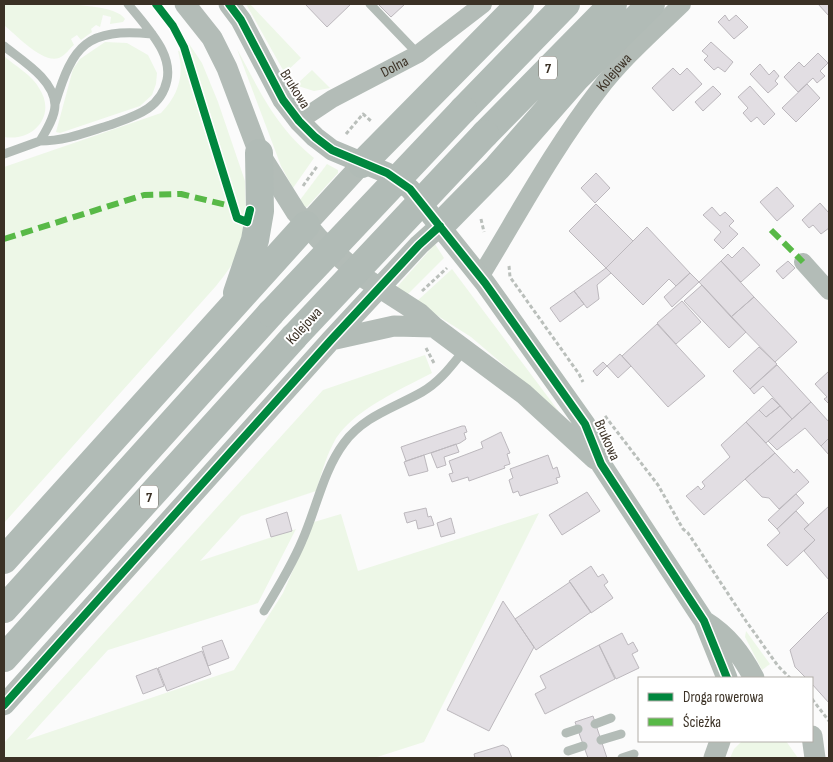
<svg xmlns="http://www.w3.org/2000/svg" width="833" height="762" font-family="'Sofia Sans Condensed',sans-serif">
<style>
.green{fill:#edf7e7}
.building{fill:#e2dee3;stroke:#bcb8bd}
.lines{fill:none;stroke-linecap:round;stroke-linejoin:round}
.path{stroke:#babfbb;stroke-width:3;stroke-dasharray:4 2.5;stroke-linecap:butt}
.service{stroke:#b3bcb7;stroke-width:9}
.minor{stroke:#b3bcb7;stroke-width:18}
.tertiary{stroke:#b3bcb7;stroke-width:21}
.trunk{stroke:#b1bbb6;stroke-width:28}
.trunk-bridge{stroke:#b1bbb6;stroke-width:28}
.quiet{stroke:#58b947;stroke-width:6;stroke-dasharray:12 6;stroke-linecap:butt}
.cycleway-casing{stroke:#fff;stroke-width:11}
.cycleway{stroke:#00873e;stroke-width:8}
.labels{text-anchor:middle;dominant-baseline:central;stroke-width:4;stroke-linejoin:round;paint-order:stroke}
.shield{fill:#fff;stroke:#766f66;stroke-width:1}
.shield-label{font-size:14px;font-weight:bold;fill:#3b3125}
.street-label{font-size:15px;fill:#3b3125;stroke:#fff}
</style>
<rect width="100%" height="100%" fill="#fbfbfb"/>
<path class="green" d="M4,4C28,4 114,0 125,19L123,22L110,24L111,17L103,15L100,27L96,25L91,29L92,32L81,40L77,35L71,39L74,45C69,49 66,55 59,58C43,64 16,35 4,25Z
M246,4H250L301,58L287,71L283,70Z
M175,23L202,63L218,102L245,181L246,218L240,214L190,55Z
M105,42L127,43L148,55L157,73L156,84L152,95L140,106L60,133L56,132L73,69L80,59Z
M237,49C261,93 275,126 314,158L293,188L281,166Z
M181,50L234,219L240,224L248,226C241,252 233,265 216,286L4,523V167L161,113C178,96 185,75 178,51Z
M4,56C15,66 32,75 39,88C57,115 34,142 4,137Z
M312,70L330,88L314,91L298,86V83Z
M327,164L338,170V173L307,207H304L300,200Z
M435,244L444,258L407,295L397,287Z
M452,269L560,413L471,337L416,302Z
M425,355L432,373C402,389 348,412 333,444C325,459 321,476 316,491L241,516L200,561L296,529L258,603L108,650L26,740L234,670L283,593L314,522L341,514L358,571L539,513L424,742L374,758H4V743L323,390Z
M746,631L770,664L762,670L745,637Z
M742,741H786L798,758H730L734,749Z"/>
<path class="building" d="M305,4H351L327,27Z
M378,4H405L391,17Z
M818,4H829V16Z
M725,15L729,21L736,15L748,27L734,39L718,22Z
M711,42L733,62L725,72L718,67L714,70L704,60L708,56L702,51Z
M818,53L828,63L820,71L825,76L817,83L813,78L798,92L784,77L799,62L804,67Z
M760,64L769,75L774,70L779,76L775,81L778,84L768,93L750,74Z
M673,68L680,75L687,68L702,84L673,111L652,88Z
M807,84L820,98L796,122L782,108Z
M713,86L721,94L703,111L695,102Z
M750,86L775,114L764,125L757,117L751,122L743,113L748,108L738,97Z
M596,173L610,188L595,203L581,188Z
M777,187L794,206L777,221L760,202Z
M820,203L829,213V228L821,234L813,225L809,228L802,220Z
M596,204L633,241L606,268L569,231Z
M712,207L720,216L725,212L734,221L729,226L738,234L723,249L714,240L721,232L703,215Z
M647,227L690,273L676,286L669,279L643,305L606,268Z
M743,247L760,265L741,282L721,261L728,254L732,258Z
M721,261L754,297L731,317L699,282Z
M788,261L795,268L783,279L776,271Z
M606,268L611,273L597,285L599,299L587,308L574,291Z
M690,273L699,282L672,307L664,297Z
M702,285L746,332L729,348L684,301Z
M574,291L584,304L560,322L550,308Z
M754,297L797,342L775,362L731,317Z
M682,301L701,322L676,344L657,323Z
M657,324L705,376L668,407L622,356Z
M759,347L777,364L750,389L733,371Z
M620,354L631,366L618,378L607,366Z
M603,362L607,366L597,376L593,371Z
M777,365L811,402L792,419L763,386L754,394L750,389Z
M829,371V404L824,399L827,397L815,384Z
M772,398L780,406L766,417L759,410Z
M811,402L829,422V438L821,446L805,428L777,450L768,441Z
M780,406L792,419L766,443L746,422L759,410L766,417Z
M746,422L775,453L704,515L686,496L698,486L701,490L705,486L702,482L730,457L721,445Z
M462,426H465L467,432L464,433L466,439L460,443L406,461L401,447Z
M501,432L510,453L507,454L510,464L504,466L505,468L469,481L468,477L452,482L449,474L453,473L449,461L483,448L481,442Z
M829,438V455L821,446Z
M456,444L459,452L444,457L446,465L437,468L431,453Z
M775,453L794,473L797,469L809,482L779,509L769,498L762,497L745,479Z
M424,455L428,471L409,476L404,462Z
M548,455L553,469L557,467L560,477L556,478L558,483L520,496L518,491L513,493L509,480L513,478L510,469Z
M587,492L600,511L562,535L549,515Z
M796,494L804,503L777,529L768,520Z
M829,506V580L804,551L815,540L804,529Z
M426,508L428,517L431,516L434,525L418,529L416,520L407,523L404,513Z
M796,511L809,525L804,529L815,540L787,566L767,545L780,533L777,529Z
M287,512L292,531L271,537L266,519Z
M451,518L455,533L441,537L437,523Z
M591,566L598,577L603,574L608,582L604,585L613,598L591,613L569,581Z
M570,582L591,612L536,650L515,619Z
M503,601L534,647L489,731L447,710Z
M829,611V703L812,684V678H806L795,667L790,650Z
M622,633L628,645L633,642L638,651L632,654L639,668L616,679L599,645Z
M222,640L229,658L208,666L202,647Z
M599,645L615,679L545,714L535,694L546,688L540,676Z
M202,651L211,674L167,691L158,668Z
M157,668L164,686L143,694L136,676Z
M593,716L607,758H588L575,722Z
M503,745L508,748L512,758H475L474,754Z"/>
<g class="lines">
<path class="path" d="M346,134L363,114L371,121
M303,186L318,165
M481,219L484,232
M509,266L510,277L579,374L583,382
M422,291L447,268
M426,348L435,365
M605,416L658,485L683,529L688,533L746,621L778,666L790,678
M812,699L829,721"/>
<path class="service" d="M370,4L418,54
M4,46C21,60 54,79 55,105C55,117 46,131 40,141C65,141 87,132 110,125C135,116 161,109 167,80C169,70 167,60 162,50C154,34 140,19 128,4
M55,104C73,44 87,28 152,34
M4,154L40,141
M264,611C278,588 292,565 302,541C316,510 323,471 344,443C364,416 394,408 422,392C440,382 452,365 465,349
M595,724L611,718
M566,733L578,729
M601,740L621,734
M568,751L583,746
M622,758L634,754"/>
<g class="minor">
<path id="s1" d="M299,121L332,99L418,54L483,4"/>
<path d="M803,262L829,291"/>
<path id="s2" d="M480,277C518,215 553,149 598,91C622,59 653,32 682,4"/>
</g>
<path class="tertiary" d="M185,4L212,38L227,68L259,153L296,212L319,239L363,277L419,313L434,327L524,394L595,459
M229,4L241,20L283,100L299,121L315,137L332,150L387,173L410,189L485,283L585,424L601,464L704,621L727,678
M306,225L362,164
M331,340L394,326L434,327
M704,621C728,636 741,654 754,678
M4,705L331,340L419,245L440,226
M812,736L815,758
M714,758L720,741"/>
<path class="trunk" d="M463,110L566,4
M485,134L613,4
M362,164L520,4
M440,226L497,168L576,78L651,4
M237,293L255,240L260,211L259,153
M4,560L306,225
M4,609L271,313
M4,658L294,337"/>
<path class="trunk-bridge" d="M271,313L463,110
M294,337L485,134"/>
<path class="quiet" d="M771,230L803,262
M4,239L144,195L181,194L235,207"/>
<defs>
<path id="cycleway" d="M156,4L173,26L184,47L237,218L247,222L250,210
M229,4L241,20L283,100L299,121L315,137L332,150L387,173L410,189L485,283L585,424L601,464L704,621L727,678
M4,705L331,340L419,245L440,226"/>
</defs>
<use href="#cycleway" class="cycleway-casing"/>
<use href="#cycleway" class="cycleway"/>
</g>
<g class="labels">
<g class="shield">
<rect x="539" y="56.5" width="18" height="23" rx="4"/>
<rect x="140" y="485.5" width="18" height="23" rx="4"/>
</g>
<g class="shield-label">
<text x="548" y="68">7</text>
<text x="149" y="497">7</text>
</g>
<g class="street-label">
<text stroke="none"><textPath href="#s1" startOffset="110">Dolna</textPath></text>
<text stroke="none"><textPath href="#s2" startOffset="245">Kolejowa</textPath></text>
<text transform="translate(295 89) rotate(58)">Brukowa</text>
<text transform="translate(304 326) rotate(-47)">Kolejowa</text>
<text transform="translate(607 440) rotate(66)">Brukowa</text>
</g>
</g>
<rect width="833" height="762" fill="none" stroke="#3b3125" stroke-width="10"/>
<rect x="638" y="677" width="175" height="65" fill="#ffffff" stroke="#b1ada8"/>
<rect x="648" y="693" width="25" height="8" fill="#00873e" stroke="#b1ada8"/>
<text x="683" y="702" font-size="15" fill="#3b3125">Droga rowerowa</text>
<rect x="648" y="718" width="25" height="8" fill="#58b947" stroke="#b1ada8"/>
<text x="683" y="727" font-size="15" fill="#3b3125">Ścieżka</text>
</svg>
